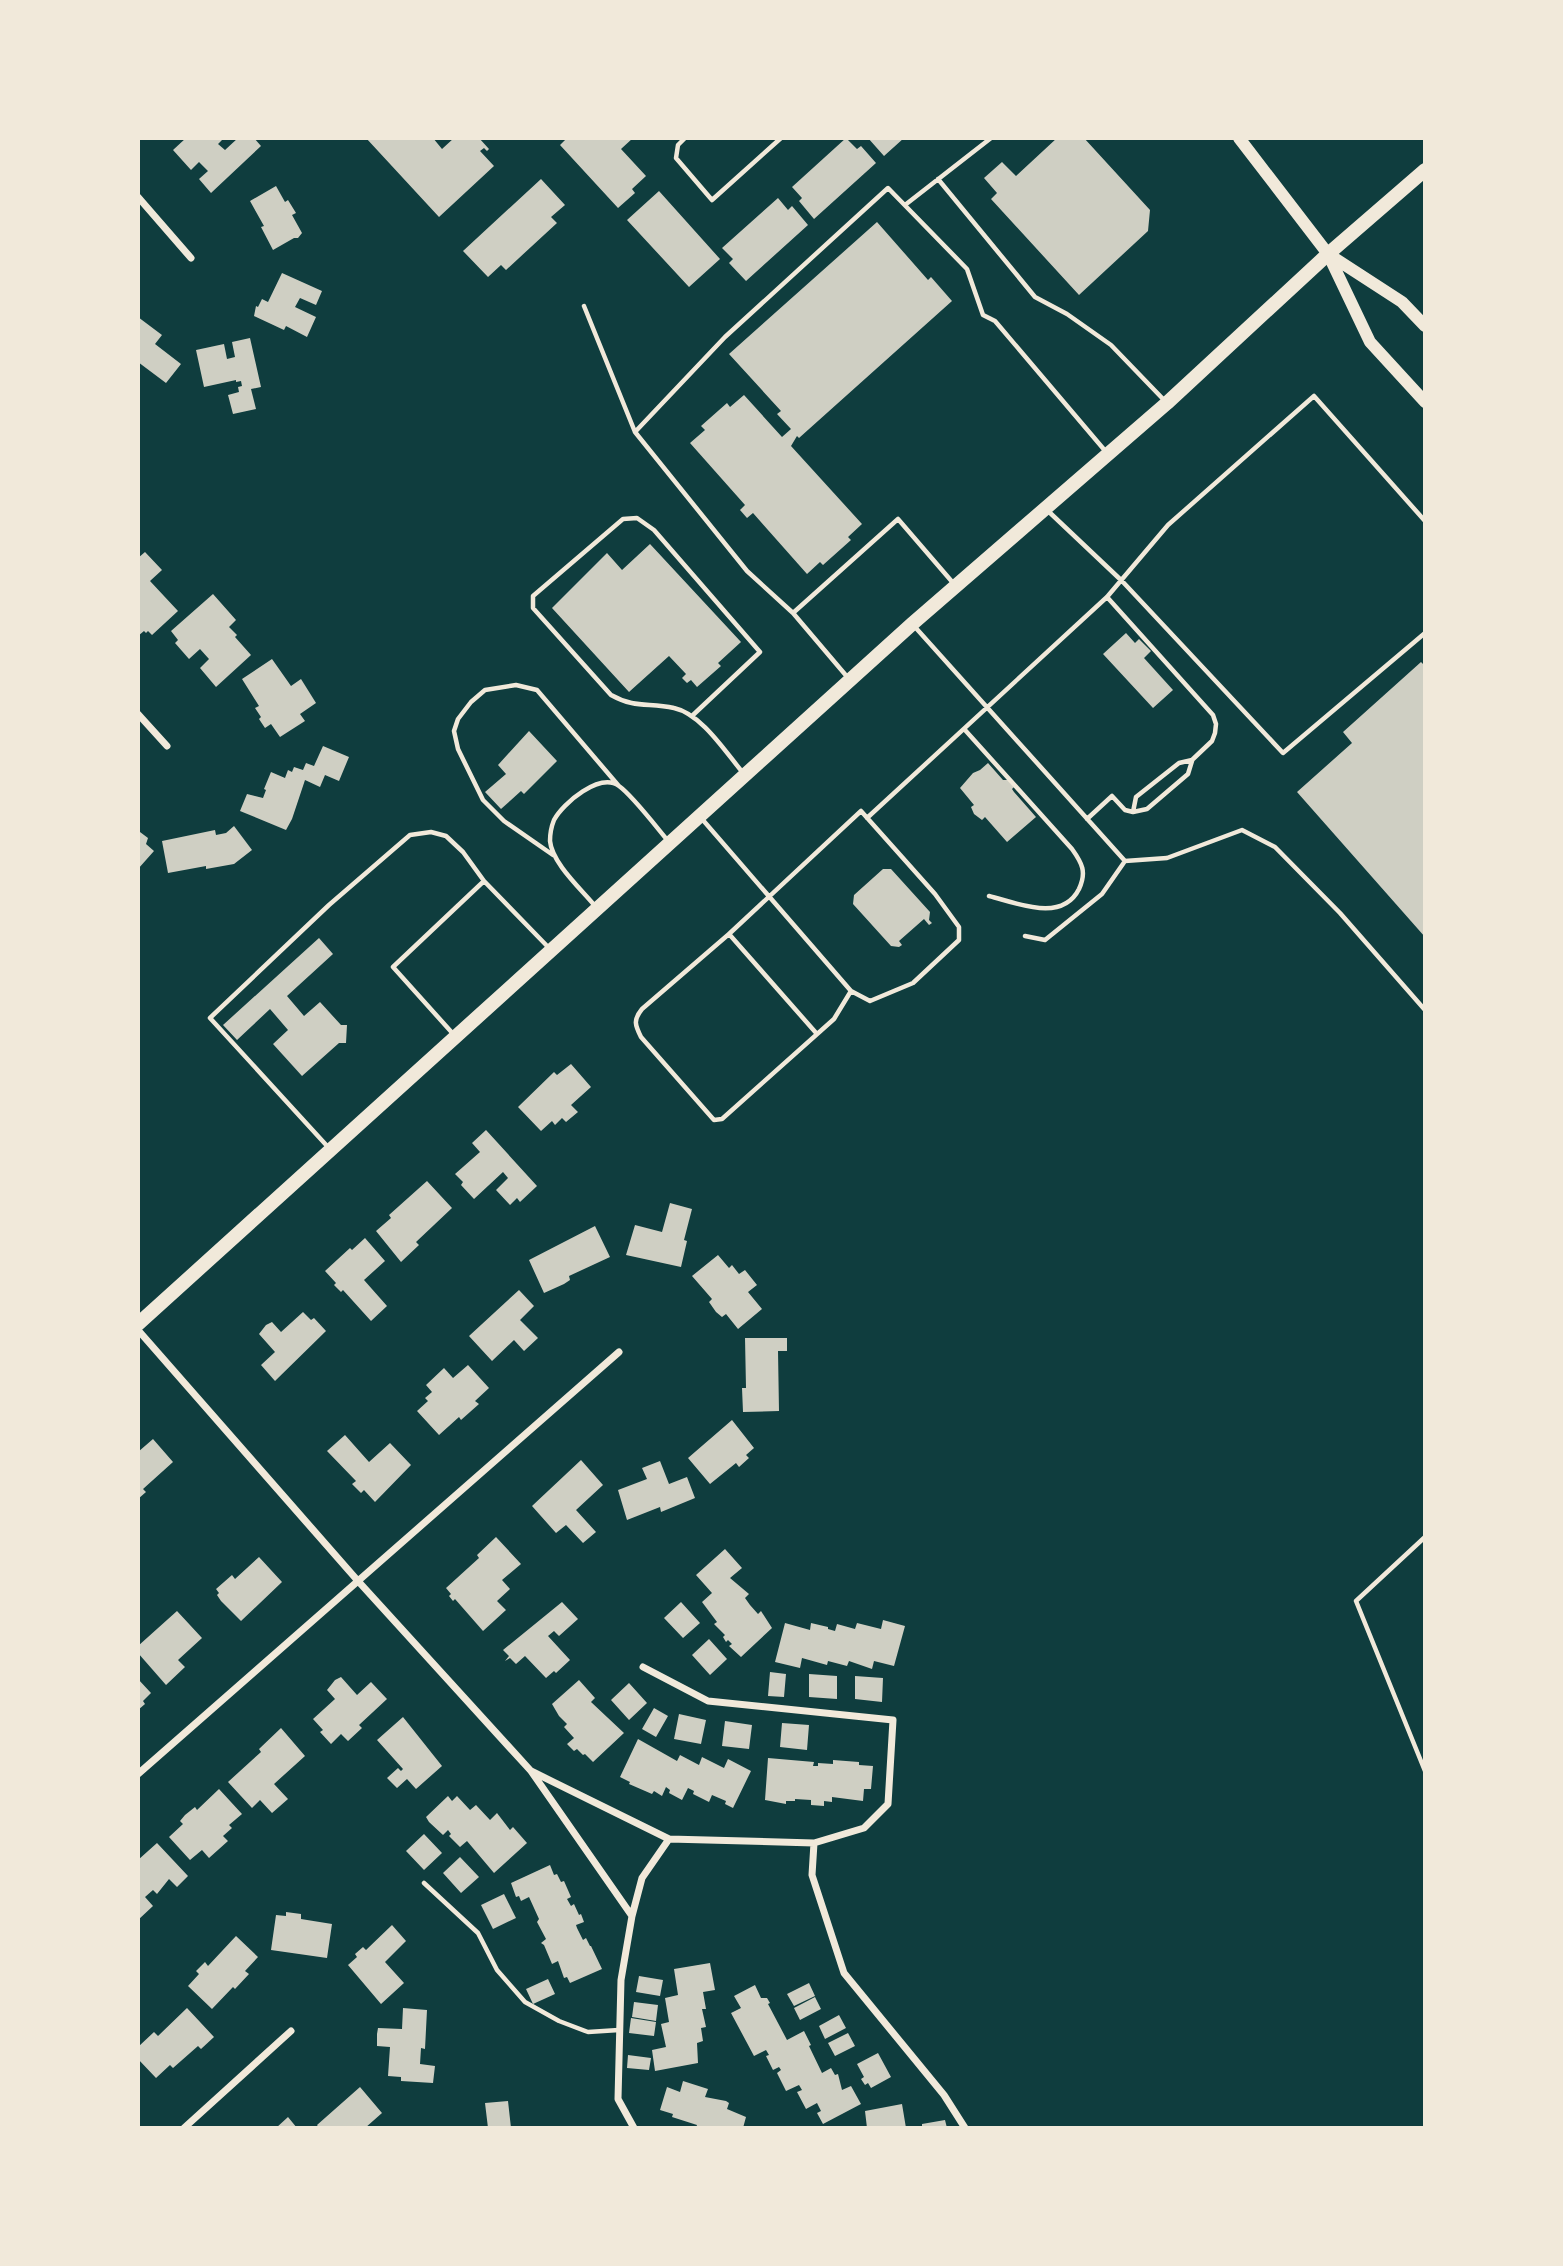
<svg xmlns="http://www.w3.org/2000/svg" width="1563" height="2266" font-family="'Fira Sans',sans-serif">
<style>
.building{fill:#cfcfc3}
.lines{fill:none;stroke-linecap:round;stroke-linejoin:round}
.service{stroke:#f1e9da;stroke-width:4.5}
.minor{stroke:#f1e9da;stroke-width:7}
.secondary{stroke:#f1e9da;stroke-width:12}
.primary{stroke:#f1e9da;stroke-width:14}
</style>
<rect width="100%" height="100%" fill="#0f3d3e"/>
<path class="building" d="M186,138H224L218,144L225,150L238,138H254L261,146L211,193L199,179L208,171L199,162L191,170L173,150Z
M366,138H433L442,149L454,138H479L489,149L487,151L484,148L480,151L494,166L439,217Z
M567,138H633L621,149L646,176L632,189L635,193L618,208L560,145Z
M846,138L857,149L861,146L876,163L814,219L799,201L802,198L792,187Z
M868,138H904L884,156Z
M1057,138H1084L1150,210L1148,231L1079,295L991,199L997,193L984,178L1002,162L1016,176Z
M541,179L565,205L551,217L557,223L506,270L501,265L488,277L463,251Z
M276,186L285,202L288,200L296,213L292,215L302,233L298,238H294L273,250L261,227L264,226L250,201Z
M659,191L720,259L689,287L627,220Z
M778,198L788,210L792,206L808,225L746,281L729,263L733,259L722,248Z
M877,222L928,280L931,277L952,301L799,438L797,436L791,446L862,524L848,537L851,540L823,565L820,562L807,574L753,513L747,518L740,510L745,505L690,443L705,430L701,426L727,403L730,407L744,395L782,437L791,429L777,414L781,411L729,354Z
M282,273L322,291L316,305L300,298L295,307L316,317L307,337L286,326L284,330L254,316L256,306L258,307L262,299L268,302Z
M138,317L162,335L155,344L181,364L166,383L138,362Z
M250,338L261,387L251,389L256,409L233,414L228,395L239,392L238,387L242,386L241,381L236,382V380L204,387L196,350L224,344L227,359L235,357L232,342Z
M650,544L741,642L718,663L721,666L697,687L691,680L687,683L682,678L686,674L669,656L629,692L552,608L607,553L622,570Z
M145,552L162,570L150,581L178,611L152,635L148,631L146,633L144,631L138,636V558Z
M213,594L236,620L229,627L237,635L235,637L251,655L216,687L200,668L209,659L200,649L189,659L175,643L178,640L171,631Z
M1126,633L1135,643L1139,639L1151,651L1144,658L1173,690L1153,708L1103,654Z
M272,659L291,686L301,679L316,703L300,714L305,721L280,737L271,724L265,728L259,719L261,717L255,708L259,706L242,679Z
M1421,662L1425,666V937L1297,792L1352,743L1343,732Z
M529,731L557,761L524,794L521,791L501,809L485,792L506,774L498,765Z
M323,746L349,757L339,781L325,775L320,787L305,780L292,819L286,830L240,811L247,794L263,798L266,790L264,789L271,772L285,778L288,770L292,772L294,767L303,770L306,763L314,766Z
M988,763L1003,780H1008L1014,787L1012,789L1014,792L1036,817L1007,842L985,817L982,820L974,814L971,807L974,805L960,788L973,773L980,770Z
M234,826L252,850L234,864L206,869V866L168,873L162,841L215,830L216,835L226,833Z
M140,832L148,838L146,844L154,851L138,869V833Z
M883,869H891L930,912L929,920L932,923L929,925L924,919L899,941L902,945L899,947L891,946L853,904L854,895Z
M319,938L333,954L287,996L304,1016L320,1002L341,1025H347L346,1043H339L302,1076L273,1044L288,1030L270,1009L237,1040L223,1025Z
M571,1064L591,1087L571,1105L578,1112L566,1122L562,1118L555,1125L552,1121L541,1131L518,1107L554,1072L557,1075Z
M486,1130L537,1186L520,1202L517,1198L510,1205L496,1190L508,1178L503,1172L474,1199L461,1185L463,1182L455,1174L480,1152L472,1143Z
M427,1181L452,1208L416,1242L419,1245L401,1262L376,1231L391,1218L389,1215Z
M670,1203L692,1209L684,1240L687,1241L681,1267L626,1255L635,1225L662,1232Z
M595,1226L610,1257L569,1276L570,1280L564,1284L544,1293L529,1260Z
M365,1238L385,1261L364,1280L387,1306L371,1321L343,1290L341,1292L334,1285L336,1283L325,1271L350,1248L352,1250Z
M718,1255L729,1268L732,1265L739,1274L745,1270L757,1285L748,1292L762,1309L738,1329L726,1314L722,1317L716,1312L709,1302L712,1299L692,1276Z
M519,1290L534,1306L520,1320L538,1338L524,1351L514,1340L492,1361L469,1336Z
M303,1312L311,1320L314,1318L326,1331L275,1381L261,1365L275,1352L259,1334L266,1325L272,1322L281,1332Z
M745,1338H787V1351H778L779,1411L743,1412L742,1388H746Z
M468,1365L489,1388L475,1401L479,1404L461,1420L459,1417L439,1435L417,1411L428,1401L425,1398L432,1392L426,1385L444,1368L453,1378Z
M732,1420L754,1448L746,1455L749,1458L739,1467L736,1463L710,1484L688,1458Z
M345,1435L369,1462L390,1443L411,1465L375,1502L364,1490L361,1493L352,1484L356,1481L327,1451Z
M153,1439L173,1462L143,1489L146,1492L138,1499V1452Z
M581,1460L603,1485L576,1510L596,1532L583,1543L566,1525L556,1533L532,1506Z
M660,1461L669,1484L687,1477L695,1498L661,1512L660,1507L627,1520L618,1490L647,1479L642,1468Z
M496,1537L521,1564L502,1580L510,1589L497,1601L506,1610L483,1631L455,1599L453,1601L449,1596L451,1594L446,1588L479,1558L477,1555Z
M725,1549L742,1568L730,1578L749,1594L745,1598L750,1605L758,1614L761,1611L772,1628L741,1657L729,1646L732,1644L728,1640L726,1642L723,1637L725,1635L714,1624L717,1622L702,1602L712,1593L696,1575Z
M259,1557L282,1582L241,1621L221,1601L217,1595L219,1593L216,1589L232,1575L235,1579Z
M562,1602L578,1619L559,1636L554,1631L548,1636L570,1660L556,1673L554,1671L546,1678L525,1656L516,1664L510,1658L505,1661L509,1656L503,1650Z
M681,1602L700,1623L683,1638L664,1618Z
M177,1611L202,1638L178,1660L185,1667L166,1685L138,1653V1646Z
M883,1620L905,1626L894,1666L874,1661L872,1669L849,1661L847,1666L828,1661L827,1665L802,1658L800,1668L775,1662L785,1623L810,1630L811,1623L828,1627V1629L835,1631L837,1624L855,1629L857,1623L881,1629Z
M709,1639L727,1659L710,1675L692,1655Z
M770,1672L786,1674L784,1697L768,1696Z
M809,1674L837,1676V1699L809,1697Z
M855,1676L883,1678L882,1702L855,1699Z
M341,1677L357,1695L371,1682L387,1699L359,1725L362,1728L348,1741L341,1734L331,1744L320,1732L323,1730L313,1719L335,1699L327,1690L335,1680Z
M138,1679L151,1693L143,1701L145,1704L138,1710Z
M579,1680L595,1698L591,1702L624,1733L593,1762L585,1754L583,1755L577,1749L574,1751L567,1744L574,1738L564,1727L567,1724L559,1716L552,1704Z
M629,1683L647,1703L629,1720L611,1700Z
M654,1708L668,1716L656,1737L642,1729Z
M679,1714L706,1720L701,1744L674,1739Z
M403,1717L442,1766L416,1789L407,1779L397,1788L387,1778L398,1768L401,1771L403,1769L377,1740Z
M725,1721L752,1725L749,1749L722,1746Z
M782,1723L809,1725L807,1750L780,1747Z
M281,1728L305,1756L274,1784L288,1799L272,1813L260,1800L252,1808L228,1782L261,1752L259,1749Z
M638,1739L677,1761L680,1755L699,1765L702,1757L724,1768L728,1759L751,1771L733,1808L725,1804L726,1801L712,1795L709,1802L693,1794L694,1791L688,1788L682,1800L669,1793L670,1790L666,1787L662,1796L654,1791L652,1794L629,1784L630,1782L620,1777Z
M768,1758L814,1762L813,1766H818V1763L833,1764V1760L859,1762V1765L873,1766L871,1789H864L863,1801L832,1797V1802L824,1801V1806L811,1805V1800L795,1799V1801H786V1804L765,1800Z
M219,1789L242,1814L229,1825L232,1828L223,1836L228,1841L209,1858L202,1850L190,1860L169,1837L183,1824L180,1821L185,1815L195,1807L197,1810Z
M448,1796L452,1801L457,1796L470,1810L476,1805L490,1820L497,1813L510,1830L513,1827L527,1843L494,1873L467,1841L460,1847L449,1836L451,1834L448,1830L443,1835L429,1822L426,1817Z
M424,1834L442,1853L424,1870L406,1851Z
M157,1843L188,1876L177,1887L169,1879L157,1894L153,1890L145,1897L153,1906L138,1920V1860Z
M460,1857L479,1877L461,1893L443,1873Z
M550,1865L554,1875L557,1874L561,1882L564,1881L571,1897L567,1899L571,1906L574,1904L579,1915L581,1914L584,1922L576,1925L577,1928L583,1940L586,1938L590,1946H591L602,1969L570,1983L567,1977L564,1978L558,1961L552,1964L544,1945L541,1943L546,1939L537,1922L539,1919L529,1897L521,1901L519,1896L516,1897L511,1883Z
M504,1894L516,1918L493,1929L481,1905Z
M286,1912L301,1914V1919L332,1924L327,1958L271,1950L276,1915L286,1916Z
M392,1925L406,1941L385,1962L404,1983L381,2004L348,1965L357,1957L355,1954L363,1947L366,1950Z
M236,1936L258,1957L245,1971L249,1974L235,1989L233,1987L212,2009L188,1986L199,1974L196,1971L205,1962L208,1966Z
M710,1963L715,1990L703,1992L706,2009H702L706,2027L701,2028L703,2041L697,2043L698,2063L655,2071L652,2050L666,2047L661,2024L669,2022L665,1998L678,1995L674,1969Z
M639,1976L663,1980L660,1996L636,1992Z
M548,1979L555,1994L533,2004L526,1989Z
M809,1983L815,1996L794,2006L787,1994Z
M755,1985L761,1998H767L770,2003L768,2004L787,2040L804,2031L811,2045L809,2046L822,2073L831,2068L835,2075L838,2074L842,2090L851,2086L861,2104L823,2124L817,2113L821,2111L817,2103L806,2109L797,2092L802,2090L799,2085L786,2091L777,2073L781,2070L779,2067L773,2070L766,2056L769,2055L766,2050L754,2056L731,2013L741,2008L734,1996Z
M815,1997L821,2009L800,2020L794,2008Z
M634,2002L658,2005L656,2021L632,2017Z
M187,2008L214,2037L201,2049L198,2046L173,2068L170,2065L156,2078L138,2059V2047L154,2032L158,2036Z
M403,2008L427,2010L425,2049L421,2048L420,2064L435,2066L433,2083L401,2081V2077L388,2076L390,2047L377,2046V2034L378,2028L402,2029Z
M839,2015L846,2028L825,2039L819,2026Z
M631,2018L656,2022L654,2036L629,2033Z
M848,2033L855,2046L835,2056L828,2043Z
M878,2053L891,2077L871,2088L868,2083L865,2085L861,2079L864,2077L857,2064Z
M628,2055L651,2058L649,2070L627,2068Z
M683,2081L708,2089L705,2097L726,2101L729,2103L727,2109L746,2117L743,2128H696L697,2125L672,2117L673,2114L660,2110L667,2087L680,2092Z
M360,2087L382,2113L365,2128H319L317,2125Z
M508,2101L511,2128H488L485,2103Z
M902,2104L906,2128H867L865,2111Z
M288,2117L297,2128H276Z
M945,2120L947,2128H922V2124Z"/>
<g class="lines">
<path class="service" d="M685,138L678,145L676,158L712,200L781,138
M938,179L1035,297L1067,314L1111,345L1164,400
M905,205L991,138
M584,306L635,432L747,571L793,613
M635,432L725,337L888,188L967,269L983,315L995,321L1107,453
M1047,510L1122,581L1283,753L1425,633
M1107,597L1213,715L1216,724L1215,733L1212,741L1192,760L1179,763L1136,797L1133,812
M915,627L1125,861L1167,858L1242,830L1275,847L1340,913L1425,1010
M849,679L793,613L898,519L954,584
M693,715L760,652L654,530L637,518L623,519L533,596V608L611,695C636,709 649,702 674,708C702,714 726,753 744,774
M965,730L1072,849C1082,863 1087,872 1079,889C1062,923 1017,903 989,896
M867,818L1107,597L1168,525L1314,396L1425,521
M702,819L851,991L834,1019L722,1119L714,1120L641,1037C635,1025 633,1020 642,1009L729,934L817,1034
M1087,819L1112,796L1125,810L1133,812L1147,809L1188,774L1192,761
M553,855L504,821L483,800L458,749L454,731L458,719L471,702L485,690L516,685L537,690L618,785
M595,906C581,889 552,863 550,841C550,835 552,825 554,820C563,803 600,772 619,786C633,796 657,828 669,842
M729,934L861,811L935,894L959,927V940L913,983L870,1001L851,991
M1025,936L1045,940L1102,894L1125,861
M455,1036L393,967L484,881L550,949
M328,1147L210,1018L329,905L410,835L431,832L446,836L463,852L484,881
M1425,1537L1356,1601L1425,1771
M424,1883L478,1933L497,1970L525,2002L559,2021L588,2032L619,2030"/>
<path class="minor" d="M138,197L191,258
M138,714L167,746
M138,1330L358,1581L531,1771L632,1916L621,1980L618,2099L634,2128
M643,1667L708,1701L893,1720L888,1804L864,1828L814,1843
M531,1771L669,1839L814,1843L812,1875L844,1973L944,2095L965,2128
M138,1774L619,1352
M632,1916L642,1878L669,1839
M184,2128L291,2031"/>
<path class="secondary" d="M1239,138L1328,254L1370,342L1425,402
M1328,254L1402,302L1425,326"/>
<path class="primary" d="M138,1324L912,624L1167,403L1328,254L1425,170"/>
</g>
<rect width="1563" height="2266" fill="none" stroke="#f1e9da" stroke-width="280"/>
</svg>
